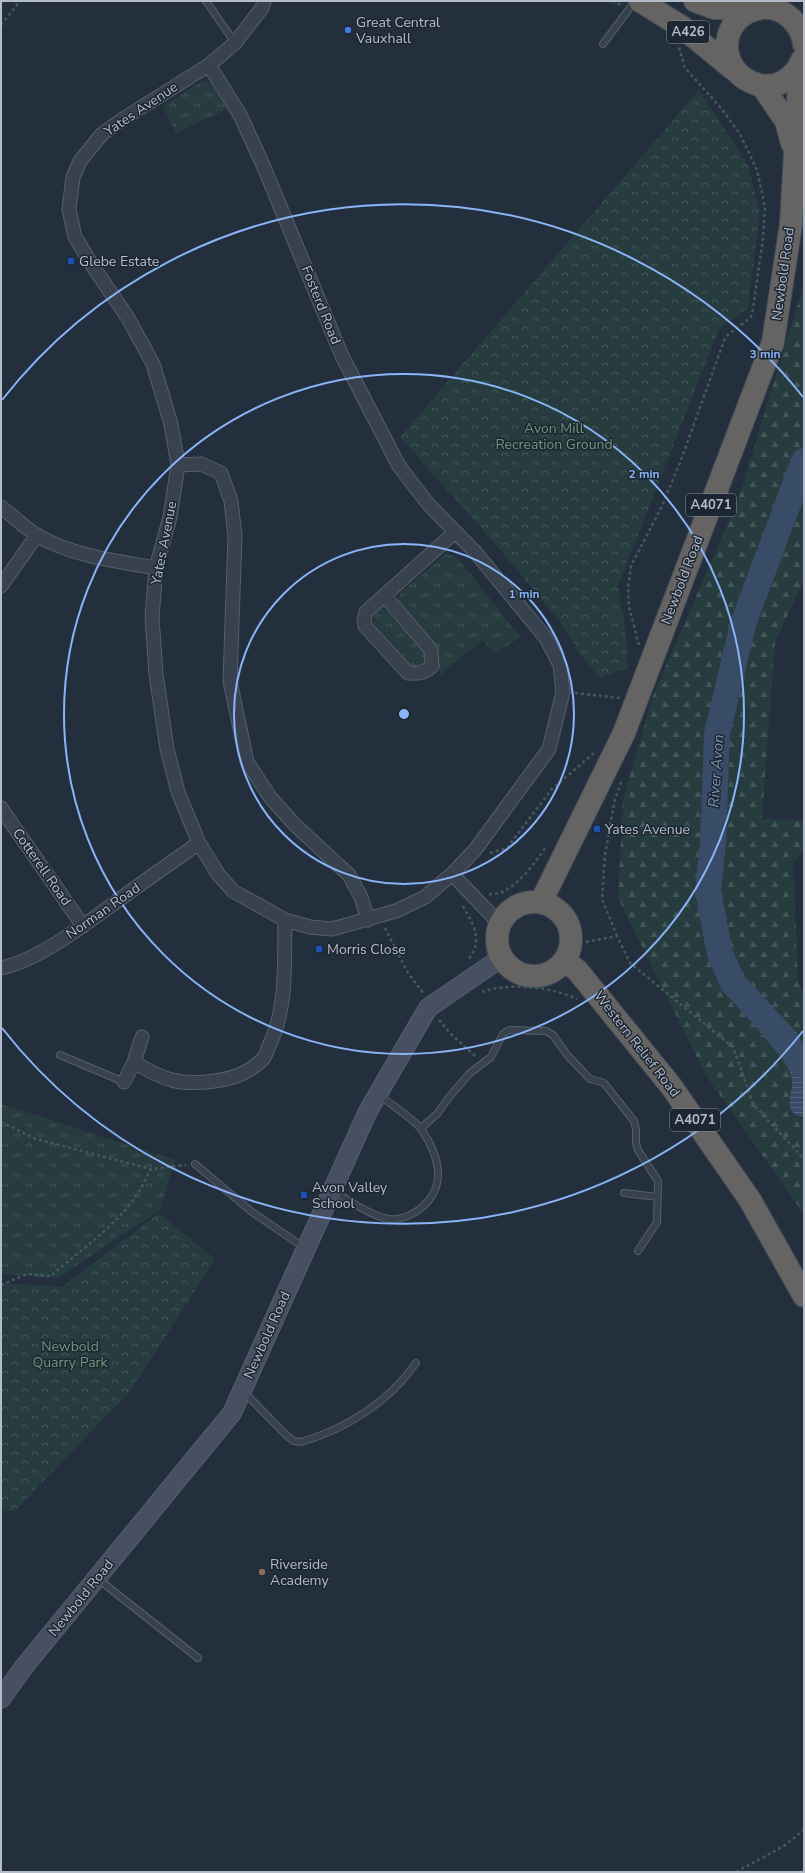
<svg xmlns="http://www.w3.org/2000/svg" width="805" height="1873" font-family="'Nunito Sans',sans-serif">
<style>
.grass{fill:url(#grass-tufts)}
.forest{fill:url(#forest-firs)}
.park{fill:url(#park-crowns)}
.water{fill:url(#water-rules)}
.lines{fill:none;stroke-linecap:round;stroke-linejoin:round}
.river{stroke:#394c67;stroke-width:26}
.service-casing{stroke:#565f6c;stroke-width:8}
.minor-casing{stroke:#565f6c;stroke-width:15}
.secondary-casing{stroke:#565f6c;stroke-width:20}
.trunk-casing{stroke:#434c59;stroke-width:24}
.path{stroke:#44595c;stroke-width:2.5;stroke-dasharray:3 3;stroke-linecap:butt}
.service{stroke:#38414e;stroke-width:6}
.minor{stroke:#38414e;stroke-width:13}
.secondary{stroke:#465061;stroke-width:18}
.trunk{stroke:#656462;stroke-width:22}
.ring{fill:none;stroke:#8ab4f8;stroke-width:2}
.shop-dot{fill:#3f7fe0;stroke:#1d2633;stroke-width:1.5}
.transit-dot{fill:#1a4fb4;stroke:#1d2633;stroke-width:1.5}
.education-dot{fill:#8d6e63;stroke:#1d2633;stroke-width:1.5}
.labels{text-anchor:middle;dominant-baseline:central;stroke-width:3;stroke-linejoin:round;paint-order:stroke}
.shield{fill:#1d2633;stroke:#878f9c;stroke-width:1}
.shield-label{font-size:13px;font-weight:bold;fill:#b4bcc9}
.poi-label{font-size:14px;fill:#b4bcc9;stroke:#1d2633;text-anchor:start}
.street-label{font-size:14px;fill:#b4bcc9;stroke:#1d2633}
.park-label{font-size:14px;fill:#6b9a76;stroke:#1d2633}
.water-label{font-size:15px;font-style:italic;fill:#7c92b1;stroke:#1d2633}
.centre{fill:#8ab4f8;stroke:#1d2633;stroke-width:2}
.ring-label{font-size:12px;text-anchor:middle;font-weight:bold;fill:#8ab4f8;stroke:#1d2633;stroke-width:3;stroke-linejoin:round;paint-order:stroke}
</style>
<defs>
<pattern id="grass-tufts" width="24" height="20" patternUnits="userSpaceOnUse"><rect width="24" height="20" fill="#263c3f"/><path d="M3 7l-1-3M5 7V3M7 7l1-3M15 17l-1-3M17 17v-4M19 17l1-3" fill="none" stroke="#435659"/></pattern>
<pattern id="forest-firs" width="22" height="20" patternUnits="userSpaceOnUse"><rect width="22" height="20" fill="#263c3f"/><path d="M5 1l3.5 6h-7zM16 11l3.5 6h-7z" fill="#435659"/></pattern>
<pattern id="park-crowns" width="20" height="18" patternUnits="userSpaceOnUse"><rect width="20" height="18" fill="#263c3f"/><path d="M2 6a3 3 0 1 1 6 0M12 15a3 3 0 1 1 6 0" fill="none" stroke="#435659"/></pattern>
<pattern id="water-rules" width="6" height="5" patternUnits="userSpaceOnUse"><rect width="6" height="5" fill="#394c67"/><path d="M0 2.5h6" fill="none" stroke="#53647b"/></pattern>
</defs>
<rect width="100%" height="100%" fill="#242f3e"/>
<path class="grass" d="M202,81L211,84L227,109L176,133L163,106Z
M445,554L456,556L520,637L495,654L482,640L440,675L435,645L398,604L400,593Z
M380,609H386L426,654C426,665 422,669 412,666L374,623V616Z
M1,1104L175,1160L160,1210L58,1278L1,1274Z"/>
<path class="forest" d="M804,284V580L775,642L762,819L804,820V852L793,861L798,983L804,994V1214L705,1074L618,898L623,800L653,696L738,500Z"/>
<path class="park" d="M699,90L747,163L760,211L748,308L719,329L618,586L625,626L628,668L600,678L579,653L560,621L498,547L400,437Z
M159,1213L215,1259L131,1390L15,1511H1V1283L62,1287Z"/>
<path class="water" d="M774,1009L796,1032L804,1045V1117C783,1114 791,1099 792,1085C793,1081 791,1074 789,1070C783,1056 768,1043 759,1031Z"/>
<g class="lines">
<path class="river" d="M804,461L743,624L717,734L713,843L708,891L720,954L733,983L770,1023L804,1065"/>
<defs>
<path id="service" d="M206,1L235,43
M603,44L635,1
M60,1055L124,1082
M421,1128L437,1114L450,1096L469,1074L491,1057L503,1034L509,1030L546,1031L553,1035L568,1056L590,1079L604,1083L634,1121L636,1130V1143L638,1150L658,1181L657,1222L638,1251
M195,1164L252,1212L305,1248
M333,1191C349,1200 366,1213 384,1218C396,1222 411,1216 421,1208C448,1186 439,1155 421,1129C414,1119 390,1104 379,1095
M624,1193L658,1197
M244,1392L287,1436L294,1441L301,1442C346,1429 389,1402 416,1363
M98,1579L198,1658"/>
<path id="minor" d="M209,65L240,115L263,165L342,356L399,466L429,505L476,553L546,638L560,665L563,692L549,749L475,850L452,874L425,897L396,911L332,929L310,927L285,920L233,891L218,874L199,843L178,792L167,749L156,674L152,617L156,568L170,517L178,465L171,424L153,364L128,318L94,268L75,237L69,209L73,177L80,161L102,134L123,119L209,65L235,43L262,8L264,1
M178,465L201,464L221,473L231,501L235,536L230,681L247,762L270,797L295,825L349,875L361,897L368,920
M1,507C13,516 25,528 38,536C73,556 116,561 156,568
M1,586L37,535
M385,596L431,650L432,666C424,673 418,674 408,673L365,626L364,620L366,612L455,532
M1,808L83,926
M452,874L499,923
M1,968C36,961 80,928 109,907C139,885 169,864 199,843
M134,1062C163,1080 180,1086 214,1081C233,1079 249,1073 263,1059C265,1056 267,1052 268,1048C288,1009 284,963 285,920
M124,1082L134,1062L142,1037"/>
<path id="secondary" d="M1,1699L23,1668L232,1413L368,1111L428,1008L501,958"/>
<path id="trunk" d="M640,1L682,27L733,69
M695,1L714,8L755,9
M802,60C799,70 792,76 783,82C775,86 765,87 756,84C715,71 718,14 762,8C783,6 802,24 804,44
M762,86L786,121L792,143
M497 939a37 37 0 1 1 74 0a37 37 0 1 1-74 0Z
M541,902L624,733L773,342L791,224L800,66
M564,961L577,970L671,1086L750,1200L804,1296"/>
</defs>
<use href="#service" class="service-casing"/>
<use href="#minor" class="minor-casing"/>
<use href="#secondary" class="secondary-casing"/>
<use href="#trunk" class="trunk-casing"/>
<path class="path" d="M612,1L621,5
M1,25L20,1
M639,645L629,607L628,588L631,566L662,506L681,460L725,338C733,329 744,325 752,315L763,239L765,207L757,170L740,134L721,108L685,68L679,47
M575,693L620,698
M490,853L507,848L552,789L594,753
M489,894C511,897 535,863 546,847
M463,906C473,924 484,940 468,960
M385,928L408,973L424,994
M617,936L602,899L605,855L614,803L621,782
M586,942L617,936L630,963L733,1047L753,1104L804,1159
M482,992C509,982 552,987 577,999
M439,1020L451,1034L476,1057
M1,1122L36,1139L151,1169
M1,1285L27,1274L51,1276C80,1250 114,1228 136,1196C142,1188 146,1178 151,1169L186,1165
M736,1872L784,1846L804,1830"/>
<use href="#service" class="service"/>
<use href="#minor" class="minor"/>
<use href="#secondary" class="secondary"/>
<use href="#trunk" class="trunk"/>
</g>
<g class="ring">
<circle cx="404" cy="714" r="170"/>
<circle cx="404" cy="714" r="340"/>
<path d="M803 1031A510 510 0 0 1 2 1028M2 400A510 510 0 0 1 803 397"/>
</g>
<circle class="shop-dot" cx="348" cy="30" r="4"/>
<g class="transit-dot">
<rect x="67" y="257" width="8" height="8" rx="2"/>
<rect x="593" y="825" width="8" height="8" rx="2"/>
<rect x="315" y="945" width="8" height="8" rx="2"/>
<rect x="300" y="1191" width="8" height="8" rx="2"/>
</g>
<circle class="education-dot" cx="262" cy="1572" r="4"/>
<g class="labels">
<g class="shield">
<rect x="667" y="21" width="42" height="22" rx="3"/>
<rect x="686" y="494" width="50" height="22" rx="3"/>
<rect x="670" y="1109" width="50" height="22" rx="3"/>
</g>
<g class="shield-label">
<text x="688" y="32">A426</text>
<text x="711" y="505">A4071</text>
<text x="695" y="1120">A4071</text>
</g>
<g class="poi-label">
<text x="356" y="22">Great Central<tspan x="356" dy="16">Vauxhall</tspan></text>
<text x="79" y="261">Glebe Estate</text>
<text x="605" y="829">Yates Avenue</text>
<text x="327" y="949">Morris Close</text>
<text x="312" y="1187">Avon Valley<tspan x="312" dy="16">School</tspan></text>
<text x="270" y="1564">Riverside<tspan x="270" dy="16">Academy</tspan></text>
</g>
<g class="street-label">
<text transform="translate(141 109) rotate(-34)">Yates Avenue</text>
<text transform="translate(783 274) rotate(-82)">Newbold Road</text>
<text transform="translate(321 305) rotate(68)">Fosterd Road</text>
<text transform="translate(164 543) rotate(-79)">Yates Avenue</text>
<text transform="translate(682 580) rotate(-69)">Newbold Road</text>
<text transform="translate(42 867) rotate(55)">Cotterell Road</text>
<text transform="translate(103 911) rotate(-35)">Norman Road</text>
<text transform="translate(637 1044) rotate(52)">Western Relief Road</text>
<text transform="translate(267 1335) rotate(-66)">Newbold Road</text>
<text transform="translate(81 1598) rotate(-51)">Newbold Road</text>
</g>
<g class="park-label">
<text x="554" y="428">Avon Mill<tspan x="554" dy="16">Recreation Ground</tspan></text>
<text x="70" y="1346">Newbold<tspan x="70" dy="16">Quarry Park</tspan></text>
</g>
<g class="water-label">
<text transform="translate(716 771) rotate(-86)">River Avon</text>
</g>
</g>
<circle cx="404" cy="714" r="6" class="centre"/>
<g class="ring-label">
<text x="765" y="358">3 min</text>
<text x="644" y="478">2 min</text>
<text x="524" y="598">1 min</text>
</g>
<rect width="805" height="1873" fill="none" stroke="#b4bcc9" stroke-width="4"/>
</svg>
